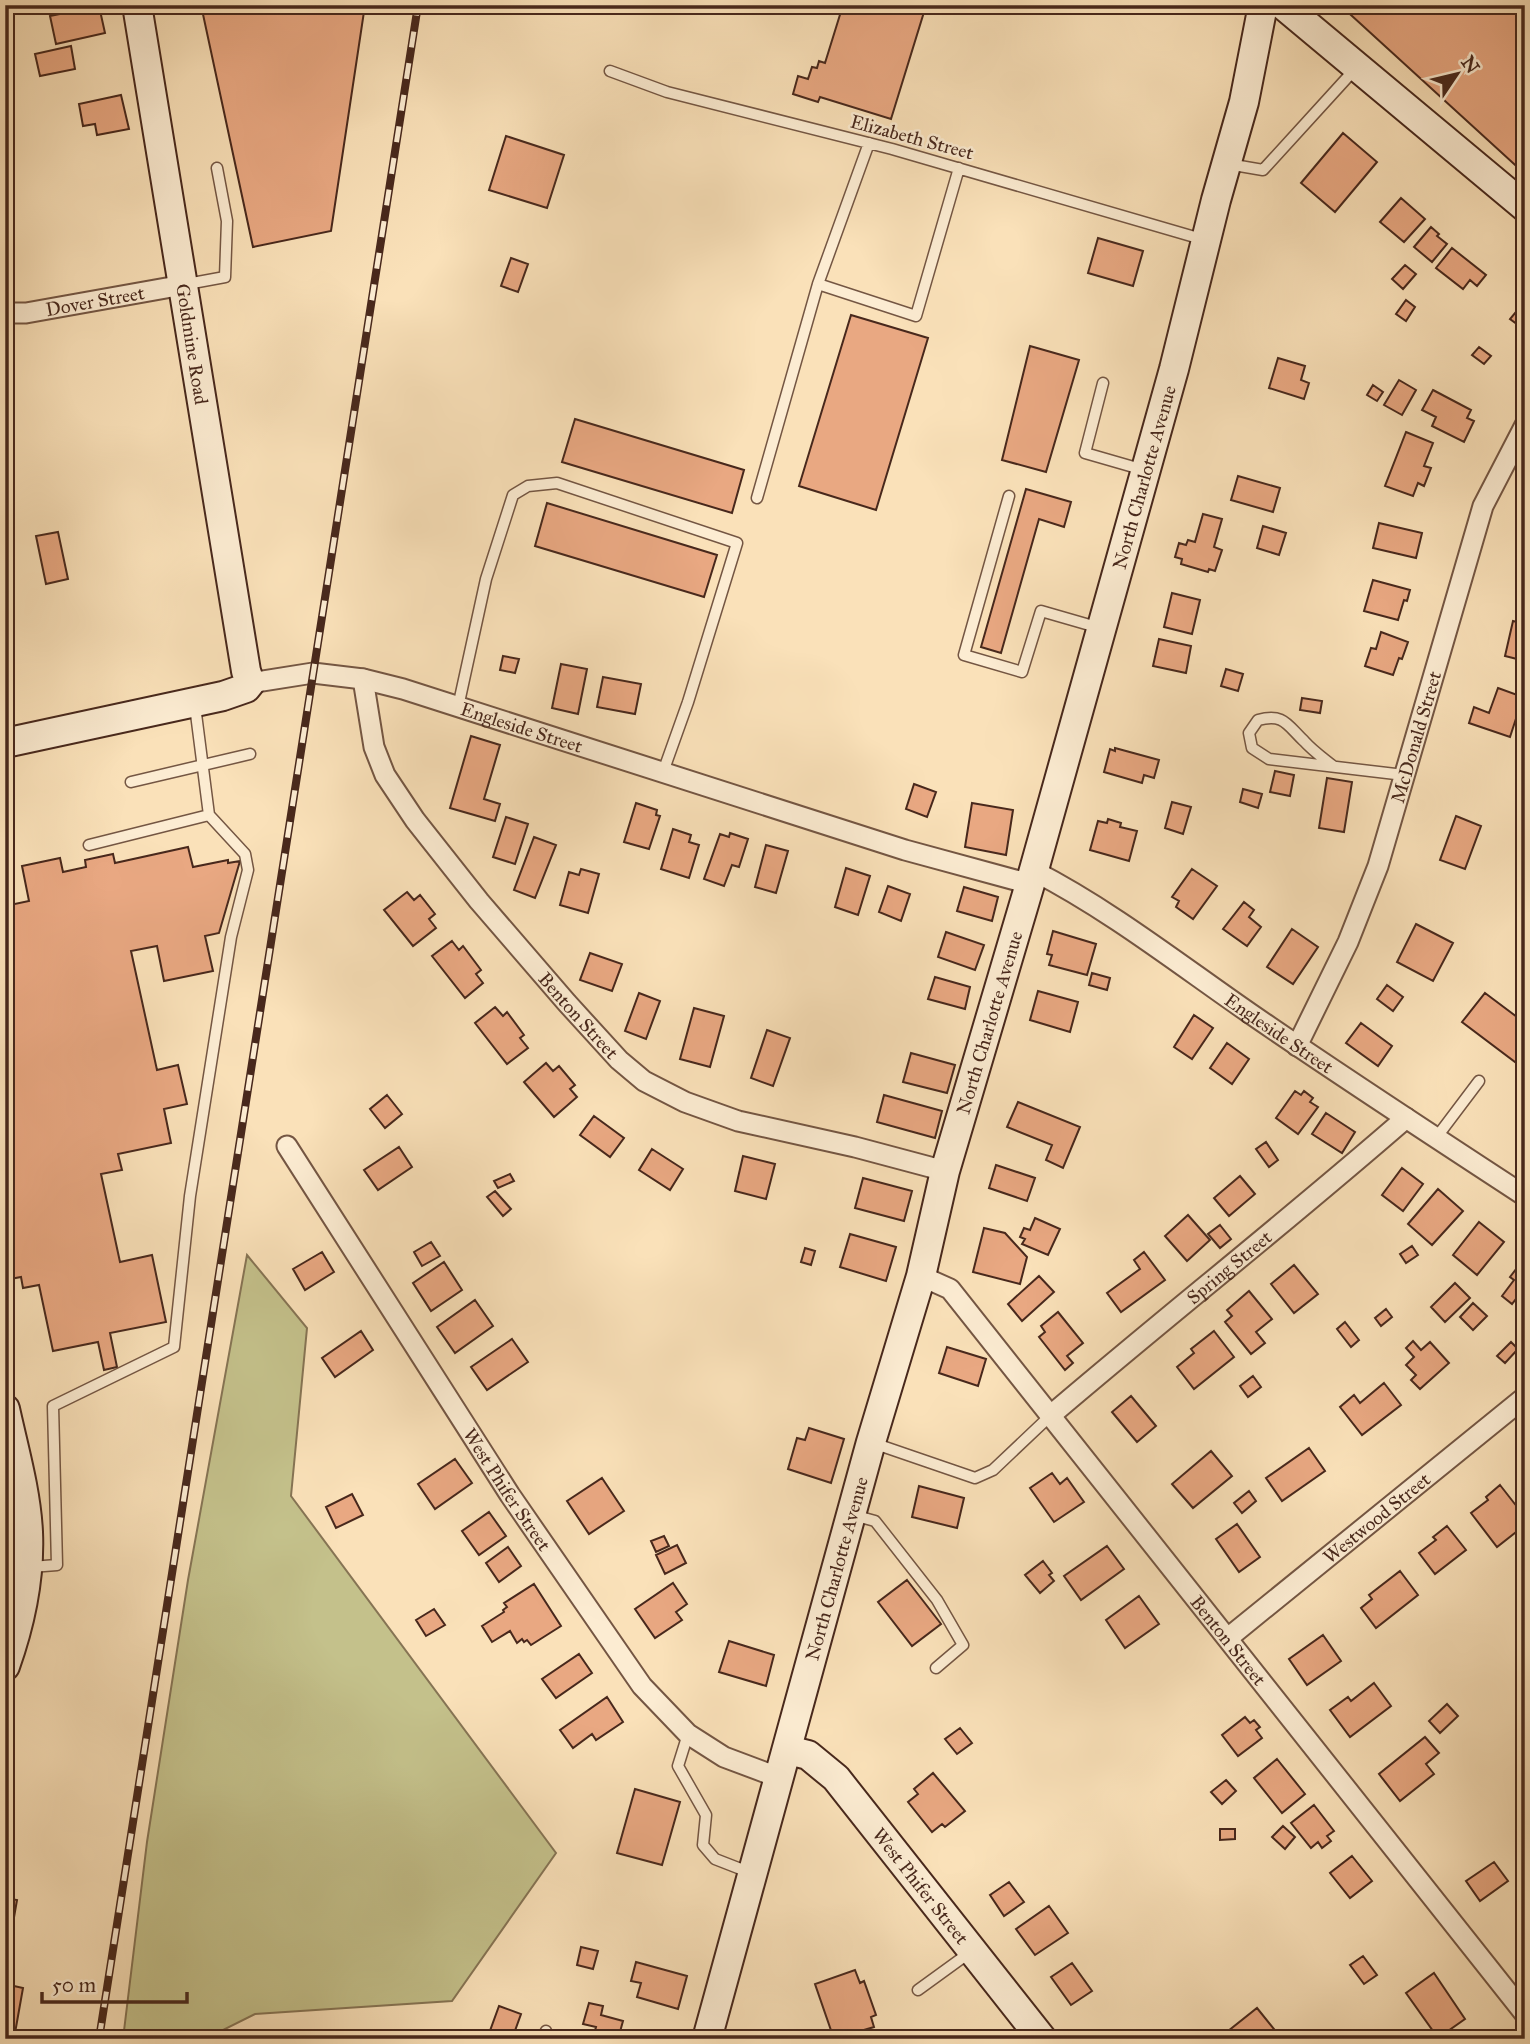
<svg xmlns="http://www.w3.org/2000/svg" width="1530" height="2044" font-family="'IM FELL Great Primer',serif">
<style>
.green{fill:#c4c18b;stroke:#867454;stroke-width:2}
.building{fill:#e9a882;stroke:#48281c;stroke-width:2}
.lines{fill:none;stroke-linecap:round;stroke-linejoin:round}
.lane-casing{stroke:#745643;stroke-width:13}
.street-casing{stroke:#745643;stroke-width:23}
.secondary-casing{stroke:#48281c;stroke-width:32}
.lane{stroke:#fcecd2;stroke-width:10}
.street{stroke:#fcecd2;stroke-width:19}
.secondary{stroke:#fcecd2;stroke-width:28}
.rail-casing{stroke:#48281c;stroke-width:8}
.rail{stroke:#fcecd2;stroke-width:5;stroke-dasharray:16;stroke-linecap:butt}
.labels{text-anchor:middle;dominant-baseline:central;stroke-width:5;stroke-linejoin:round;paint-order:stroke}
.street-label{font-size:19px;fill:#48281c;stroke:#fcecd2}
</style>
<rect width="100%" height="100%" fill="#fae1b9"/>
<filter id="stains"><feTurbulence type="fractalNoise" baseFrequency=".00286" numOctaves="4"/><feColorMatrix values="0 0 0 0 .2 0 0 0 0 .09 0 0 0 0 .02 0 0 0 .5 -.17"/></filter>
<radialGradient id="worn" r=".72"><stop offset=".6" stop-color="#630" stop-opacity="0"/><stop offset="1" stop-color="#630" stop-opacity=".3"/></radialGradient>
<path class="green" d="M247,1255L307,1328L291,1496L556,1853L452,2001L255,2014L205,2039H123L147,1842L188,1580Z"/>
<path class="building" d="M201,5H365L331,231L253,247Z
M843,5H906L924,12L891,119L820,97L818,102L793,94L798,76L808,79L812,67L817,68L819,61L825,63Z
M1340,5H1525V174Z
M99,6L105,33L56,44L50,16Z
M71,46L75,69L40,76L35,54Z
M121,95L129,129L97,135L95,124L83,126L79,104Z
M1343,133L1377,162L1335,212L1301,183Z
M506,136L564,155L547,208L489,190Z
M1401,198L1425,219L1404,242L1380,222Z
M1431,227L1439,234L1437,236L1447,244L1432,262L1414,247Z
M1098,238L1143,251L1133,286L1088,273Z
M1452,248L1486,275L1477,286L1470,280L1463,289L1436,268Z
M511,258L528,264L518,292L501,286Z
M1405,265L1416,274L1403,289L1392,279Z
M1406,300L1415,307L1406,321L1396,314Z
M1525,301V330L1510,319Z
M851,315L928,338L876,510L799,486Z
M1030,346L1079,360L1046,472L1002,460Z
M1479,347L1491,356L1484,364L1472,355Z
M1278,358L1305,366L1301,380L1309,383L1304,399L1269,388Z
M1399,380L1416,390L1402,415L1384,405Z
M1373,385L1383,392L1377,401L1367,395Z
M1433,390L1471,410L1467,418L1474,421L1464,442L1432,426L1436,417L1422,410Z
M575,419L744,470L732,513L562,462Z
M1406,432L1433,443L1424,466L1431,468L1424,486L1418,483L1413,496L1385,486Z
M1238,476L1280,488L1273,512L1231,500Z
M1026,489L1071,502L1064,527L1039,519L1001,653L981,647Z
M547,503L717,555L704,597L535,546Z
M1203,514L1222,519L1214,547L1222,550L1215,571L1209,569L1208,572L1181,564L1182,559L1175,557L1179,543L1186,545L1188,540L1195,542Z
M1379,523L1422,533L1416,558L1373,548Z
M1263,526L1286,533L1279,555L1257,548Z
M58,532L68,579L46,584L36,536Z
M1373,580L1410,590L1407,601L1404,600L1398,620L1364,611Z
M1172,593L1200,600L1192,634L1164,627Z
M1513,621L1525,624V661L1505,656Z
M1381,632L1408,642L1402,659L1399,658L1393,675L1365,666L1371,648L1376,649Z
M1159,639L1191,646L1186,673L1153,666Z
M503,656L519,659L515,673L500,670Z
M561,664L587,669L578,714L552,708Z
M1226,669L1243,674L1238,691L1221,686Z
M603,677L641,684L635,714L597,707Z
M1498,688L1523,697L1510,737L1469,723L1474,707L1489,713Z
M1302,698L1322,701L1320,713L1300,710Z
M471,736L500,745L484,799L500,804L495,821L450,808Z
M1115,748L1159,760L1154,778L1144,775L1142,783L1104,772L1110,749L1115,751Z
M1275,771L1294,775L1290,796L1270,792Z
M1327,778L1352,782L1344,832L1319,828Z
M914,784L936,792L927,817L906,809Z
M1243,789L1262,794L1258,808L1240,802Z
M1172,802L1191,807L1183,834L1165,828Z
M636,803L657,810L656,815L660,816L649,849L624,842Z
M972,803L1013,810L1006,855L965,847Z
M1456,816L1481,826L1465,869L1440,860Z
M506,817L528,824L515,864L493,857Z
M1108,819L1121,823L1120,827L1137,831L1129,861L1090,850L1098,821L1107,823Z
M673,829L691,835L689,842L699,845L689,878L661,869Z
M730,833L748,839L739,867L732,865L724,886L704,879L720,834L729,837Z
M534,837L556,845L535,898L514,890Z
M766,845L788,851L776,893L755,887Z
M188,847L193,867L228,860V863L240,861L219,933L205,936L213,971L164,981L157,946L131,951L157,1070L178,1065L187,1104L164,1109L171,1143L118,1154L122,1170L101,1174L120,1262L152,1255L166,1322L110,1333L117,1367L104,1370L98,1342L53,1351L39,1285L23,1288L21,1277L5,1280V906L29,901L22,866L60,858L63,872L86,867L85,860L113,854L115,863Z
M846,868L870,876L858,915L835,907Z
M581,869L599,874L588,913L560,905L569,872L579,875Z
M1192,869L1217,886L1193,919L1176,907L1179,901L1172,897Z
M888,886L910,894L901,921L879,912Z
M964,887L998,897L992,921L957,911Z
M407,892L414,900L420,895L435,914L429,919L436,928L413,946L384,910Z
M1244,902L1254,910L1249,917L1261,927L1247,946L1223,929Z
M1416,924L1453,943L1433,981L1397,962Z
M1292,929L1318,947L1293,984L1267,967Z
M1053,931L1096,944L1087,975L1049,965L1052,955L1047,954Z
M946,932L984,945L975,970L938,957Z
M452,941L459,950L463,946L481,970L476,974L483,983L465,998L432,956Z
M590,953L622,964L612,991L580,980Z
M1092,973L1110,978L1107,990L1089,985Z
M935,977L970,987L965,1009L928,999Z
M1387,985L1403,997L1393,1011L1377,999Z
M1038,991L1078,1002L1070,1032L1030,1020Z
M639,993L660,1001L646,1039L625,1031Z
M1485,993L1525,1023L1523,1068L1462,1022Z
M495,1007L503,1016L507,1012L524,1035L520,1038L528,1048L507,1064L475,1023Z
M694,1008L724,1016L710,1067L680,1059Z
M1194,1015L1213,1028L1192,1059L1174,1047Z
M1361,1023L1392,1046L1378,1066L1346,1043Z
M767,1030L790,1038L773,1086L751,1078Z
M1227,1043L1249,1059L1232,1084L1210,1068Z
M911,1053L955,1065L947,1093L903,1082Z
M546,1063L553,1071L559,1066L575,1085L570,1089L577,1097L554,1117L524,1082Z
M1295,1091L1301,1095L1304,1091L1313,1098L1310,1102L1318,1107L1298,1134L1276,1118Z
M387,1095L402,1114L385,1128L370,1109Z
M884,1095L942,1111L935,1138L877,1122Z
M1018,1102L1080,1127L1063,1168L1046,1160L1052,1145L1007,1127Z
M1326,1113L1355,1132L1342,1153L1312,1134Z
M594,1116L624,1138L610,1157L580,1135Z
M1266,1142L1278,1160L1269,1167L1256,1149Z
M399,1147L412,1167L378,1190L364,1170Z
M652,1149L683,1169L670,1190L639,1170Z
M743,1156L775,1164L766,1199L735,1191Z
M996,1165L1035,1178L1027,1201L989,1188Z
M1402,1168L1423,1184L1403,1211L1382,1195Z
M510,1174L514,1181L498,1188L494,1181Z
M1240,1176L1255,1194L1229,1216L1214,1198Z
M863,1178L912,1191L904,1221L855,1208Z
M1438,1189L1463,1211L1432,1245L1408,1224Z
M495,1191L511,1209L503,1216L487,1197Z
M1188,1215L1210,1240L1187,1261L1165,1236Z
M1035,1218L1060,1229L1048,1255L1022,1244L1025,1239L1020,1237L1024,1228L1030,1230Z
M1479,1222L1504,1242L1477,1275L1453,1255Z
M1220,1225L1231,1239L1220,1248L1208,1234Z
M984,1228L1005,1233L1027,1257L1020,1284L973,1272Z
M850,1234L896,1247L886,1281L840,1267Z
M431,1242L440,1256L422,1266L414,1252Z
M1412,1246L1418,1255L1406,1263L1400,1254Z
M805,1248L815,1251L811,1265L801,1262Z
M322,1252L334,1272L305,1290L293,1269Z
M1144,1252L1165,1280L1121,1312L1107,1293L1140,1269L1134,1260Z
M1523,1260L1525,1261V1294L1522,1291L1512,1304L1502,1296L1514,1280L1510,1277Z
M444,1262L462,1290L431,1311L413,1283Z
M1294,1265L1318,1294L1294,1313L1271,1284Z
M1039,1276L1054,1292L1022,1321L1008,1304Z
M1455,1283L1470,1298L1445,1322L1431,1307Z
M1249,1291L1272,1319L1256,1332L1265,1343L1251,1354L1225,1322L1232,1316L1227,1310Z
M475,1300L493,1326L455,1353L437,1327Z
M1473,1303L1487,1316L1473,1330L1460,1317Z
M1386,1309L1392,1317L1381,1326L1375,1318Z
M1058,1312L1083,1343L1067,1356L1073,1363L1065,1370L1039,1337L1045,1332L1041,1326Z
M1345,1322L1359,1340L1351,1347L1337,1329Z
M361,1331L373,1350L335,1377L322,1358Z
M1214,1331L1234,1357L1194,1389L1177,1367L1194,1353L1191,1349Z
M512,1339L528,1362L487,1390L471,1367Z
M1413,1341L1421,1350L1430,1342L1449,1363L1420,1389L1411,1380L1416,1375L1406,1365L1414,1357L1406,1348Z
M1511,1342L1518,1349L1505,1363L1497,1356Z
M947,1347L986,1359L978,1386L939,1373Z
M1253,1376L1261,1387L1248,1397L1240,1386Z
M1384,1383L1401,1405L1362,1435L1340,1407L1354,1395L1360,1403Z
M1131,1396L1156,1426L1137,1442L1112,1412Z
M809,1428L844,1439L831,1483L788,1469L797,1438L805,1440Z
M1309,1448L1325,1471L1282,1501L1266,1478Z
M1211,1451L1232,1476L1193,1508L1172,1484Z
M455,1459L472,1483L435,1509L418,1484Z
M1052,1473L1060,1484L1067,1478L1084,1502L1054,1522L1030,1488Z
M602,1478L624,1511L589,1534L567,1501Z
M1500,1485L1525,1517V1525L1497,1547L1471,1513L1488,1500L1486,1497Z
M919,1486L964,1498L957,1528L912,1517Z
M1249,1491L1256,1501L1242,1513L1234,1503Z
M352,1494L363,1515L336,1528L326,1507Z
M489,1512L506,1536L479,1555L462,1531Z
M1237,1524L1260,1557L1239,1572L1216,1539Z
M1447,1526L1466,1550L1435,1574L1419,1553L1436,1540L1433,1537Z
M664,1536L669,1546L656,1552L651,1541Z
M677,1545L686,1563L665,1574L656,1555Z
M1107,1546L1124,1569L1081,1600L1064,1576Z
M508,1547L521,1566L499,1582L486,1563Z
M1043,1561L1052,1573L1049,1575L1054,1581L1040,1593L1025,1575Z
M1400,1571L1418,1595L1376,1628L1361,1608L1372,1599L1369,1595Z
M907,1580L941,1624L912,1646L878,1602Z
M673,1583L687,1604L676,1612L682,1620L655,1638L635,1609Z
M534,1584L561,1626L531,1645L527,1640L524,1642L522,1639L517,1643L510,1631L492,1642L482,1626L504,1612L503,1610L507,1607L504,1603Z
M1139,1596L1159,1624L1125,1648L1106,1620Z
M434,1609L445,1625L426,1636L416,1620Z
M1323,1635L1341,1661L1307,1685L1289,1659Z
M729,1641L774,1655L766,1686L719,1672Z
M579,1654L592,1673L556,1698L542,1679Z
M1374,1683L1391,1706L1350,1737L1330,1710L1348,1697L1351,1701Z
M607,1697L623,1722L596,1740L592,1734L573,1748L560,1730Z
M1447,1704L1458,1716L1440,1733L1429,1721Z
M1245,1717L1250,1723L1254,1720L1260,1727L1256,1730L1262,1738L1238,1756L1222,1735Z
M960,1728L972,1743L957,1754L945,1739Z
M1425,1737L1439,1753L1426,1764L1434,1774L1400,1801L1379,1774Z
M1277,1759L1305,1794L1282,1813L1254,1778Z
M933,1773L965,1811L945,1827L942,1824L932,1832L908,1802L918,1794L914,1789Z
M1226,1780L1236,1791L1222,1804L1211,1792Z
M635,1789L680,1802L662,1865L617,1853Z
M1314,1805L1334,1831L1327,1836L1331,1841L1322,1848L1318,1842L1311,1848L1291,1823Z
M1283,1826L1295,1837L1285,1849L1272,1837Z
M1220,1829H1235V1839L1220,1840Z
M1352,1856L1372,1881L1350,1898L1330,1873Z
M1494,1862L1508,1881L1480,1901L1466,1881Z
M1009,1882L1024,1902L1004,1916L990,1895Z
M5,1898L17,1900L5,1969Z
M1049,1906L1068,1933L1035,1955L1016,1929Z
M581,1947L598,1951L593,1969L577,1965Z
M1363,1956L1377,1975L1364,1984L1350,1965Z
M636,1962L687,1976L678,2009L637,1997L641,1983L631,1981Z
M1072,1963L1092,1991L1071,2005L1051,1977Z
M855,1970L860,1983L864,1981L876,2015L871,2017L874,2027L864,2030L867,2039H844L843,2036L834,2039L815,1984Z
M1434,1973L1465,2019L1438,2038L1406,1993Z
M5,1984L23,1988L15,2033L5,2031Z
M589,2003L603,2006L601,2015L623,2021L618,2039L594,2034L596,2027L583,2024Z
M499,2006L521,2014L512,2039H487Z
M1257,2008L1282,2039H1218Z"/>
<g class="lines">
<defs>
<path id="lane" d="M610,71L667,92L892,149L1205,240
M869,143L818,284L916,316L959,168
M1228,164L1263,170L1356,68
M187,284L225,277L227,221L217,168
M1103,383L1085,453L1144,470
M1009,496L964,655L1022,672L1041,611L1100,628
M757,498L818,284
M458,707L486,579L513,495L528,486L557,483L737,543L688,702L663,772
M1333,766C1323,758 1313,751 1304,741C1287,725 1284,713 1258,720L1249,733L1252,748L1269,759L1404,775
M131,782L250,754
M89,845L209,815
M1436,1138L1479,1081
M873,1443L975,1478L993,1470L1050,1416
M853,1515L875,1521L937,1600L963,1645L936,1668
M31,1567L57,1565L53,1406L174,1347L190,1196L231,937L248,870L245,854L209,815L195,706
M688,1734L678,1766L706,1815L703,1845L715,1859L751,1873
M918,1990L969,1953
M542,2039L546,2031"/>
<g id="street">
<path id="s1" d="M5,313H26L183,285"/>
<path id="s2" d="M363,679L374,747L385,775L415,820L479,901L567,1003L619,1060L644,1081L685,1102L738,1121L855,1147L945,1171"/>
<path id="s3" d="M250,683L313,673L363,679L403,689L905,850L1030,884"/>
<path id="s4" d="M1034,871C1110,910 1180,965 1251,1014C1341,1076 1433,1136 1525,1196"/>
<path id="s5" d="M1297,1046L1348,942L1378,866L1483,506L1525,425"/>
<path id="s6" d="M287,1146L510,1495L642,1686L688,1734L724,1757L780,1778"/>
<path id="s7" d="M921,1276L950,1289L1525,2014"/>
<path id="s8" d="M1050,1416C1167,1316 1289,1220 1406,1118"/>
<path d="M5,1539L28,1534"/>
<path id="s9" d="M1228,1638L1525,1397"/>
</g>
<g id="secondary">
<path d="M1283,5L1525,207"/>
<path d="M5,743L223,696L246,688L250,683L246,671L137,5"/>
<path d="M5,1409C14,1450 26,1491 28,1532C30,1577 20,1624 5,1666"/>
<path id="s10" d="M788,1750L808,1755L836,1778L1042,2039"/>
<path id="s11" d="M707,2039L871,1442L921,1276L945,1171L1030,884L1174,369L1216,200L1244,102L1263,5"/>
</g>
</defs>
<use href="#lane" class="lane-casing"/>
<use href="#street" class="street-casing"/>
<use href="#secondary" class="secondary-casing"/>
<use href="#lane" class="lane"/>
<use href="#street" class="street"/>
<use href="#secondary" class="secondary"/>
<defs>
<path id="rail" d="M99,2039L418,5"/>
</defs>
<use href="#rail" class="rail-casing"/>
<use href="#rail" class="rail"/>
</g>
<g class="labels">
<g class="street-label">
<text transform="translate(912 137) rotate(15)">Elizabeth Street</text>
<text stroke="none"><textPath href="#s1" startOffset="91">Dover Street</textPath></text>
<text transform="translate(192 344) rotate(81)">Goldmine Road</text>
<text stroke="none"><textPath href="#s11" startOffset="1622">North Charlotte Avenue</textPath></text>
<text stroke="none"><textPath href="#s3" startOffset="280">Engleside Street</textPath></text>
<text stroke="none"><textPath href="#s5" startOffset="332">McDonald Street</textPath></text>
<text stroke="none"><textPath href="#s2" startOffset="408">Benton Street</textPath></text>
<text stroke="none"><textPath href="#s11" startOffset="1055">North Charlotte Avenue</textPath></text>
<text stroke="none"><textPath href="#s4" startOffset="294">Engleside Street</textPath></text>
<text stroke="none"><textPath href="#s8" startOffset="233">Spring Street</textPath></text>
<text stroke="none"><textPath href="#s6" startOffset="408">West Phifer Street</textPath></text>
<text stroke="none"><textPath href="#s9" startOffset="191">Westwood Street</textPath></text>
<text stroke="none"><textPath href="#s11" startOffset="488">North Charlotte Avenue</textPath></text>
<text stroke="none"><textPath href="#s7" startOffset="480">Benton Street</textPath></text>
<text stroke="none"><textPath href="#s10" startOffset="194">West Phifer Street</textPath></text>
</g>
</g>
<rect width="1530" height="2044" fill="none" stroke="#fae1b9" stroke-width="28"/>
<rect x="7" y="7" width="1516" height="2030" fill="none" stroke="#48281c" stroke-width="3.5"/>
<rect x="14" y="14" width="1502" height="2016" fill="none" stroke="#48281c" stroke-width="2"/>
<g transform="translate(1457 74) rotate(55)" stroke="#fcecd2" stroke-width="5" paint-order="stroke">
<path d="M0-5L12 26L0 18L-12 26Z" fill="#48281c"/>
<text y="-10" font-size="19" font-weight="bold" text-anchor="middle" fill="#48281c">N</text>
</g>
<path d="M42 1992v10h145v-10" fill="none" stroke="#48281c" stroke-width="3.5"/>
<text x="52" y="1992" font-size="21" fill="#48281c" stroke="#fcecd2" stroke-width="5" paint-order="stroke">50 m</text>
<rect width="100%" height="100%" filter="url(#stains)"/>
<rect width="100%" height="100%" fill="url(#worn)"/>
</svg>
